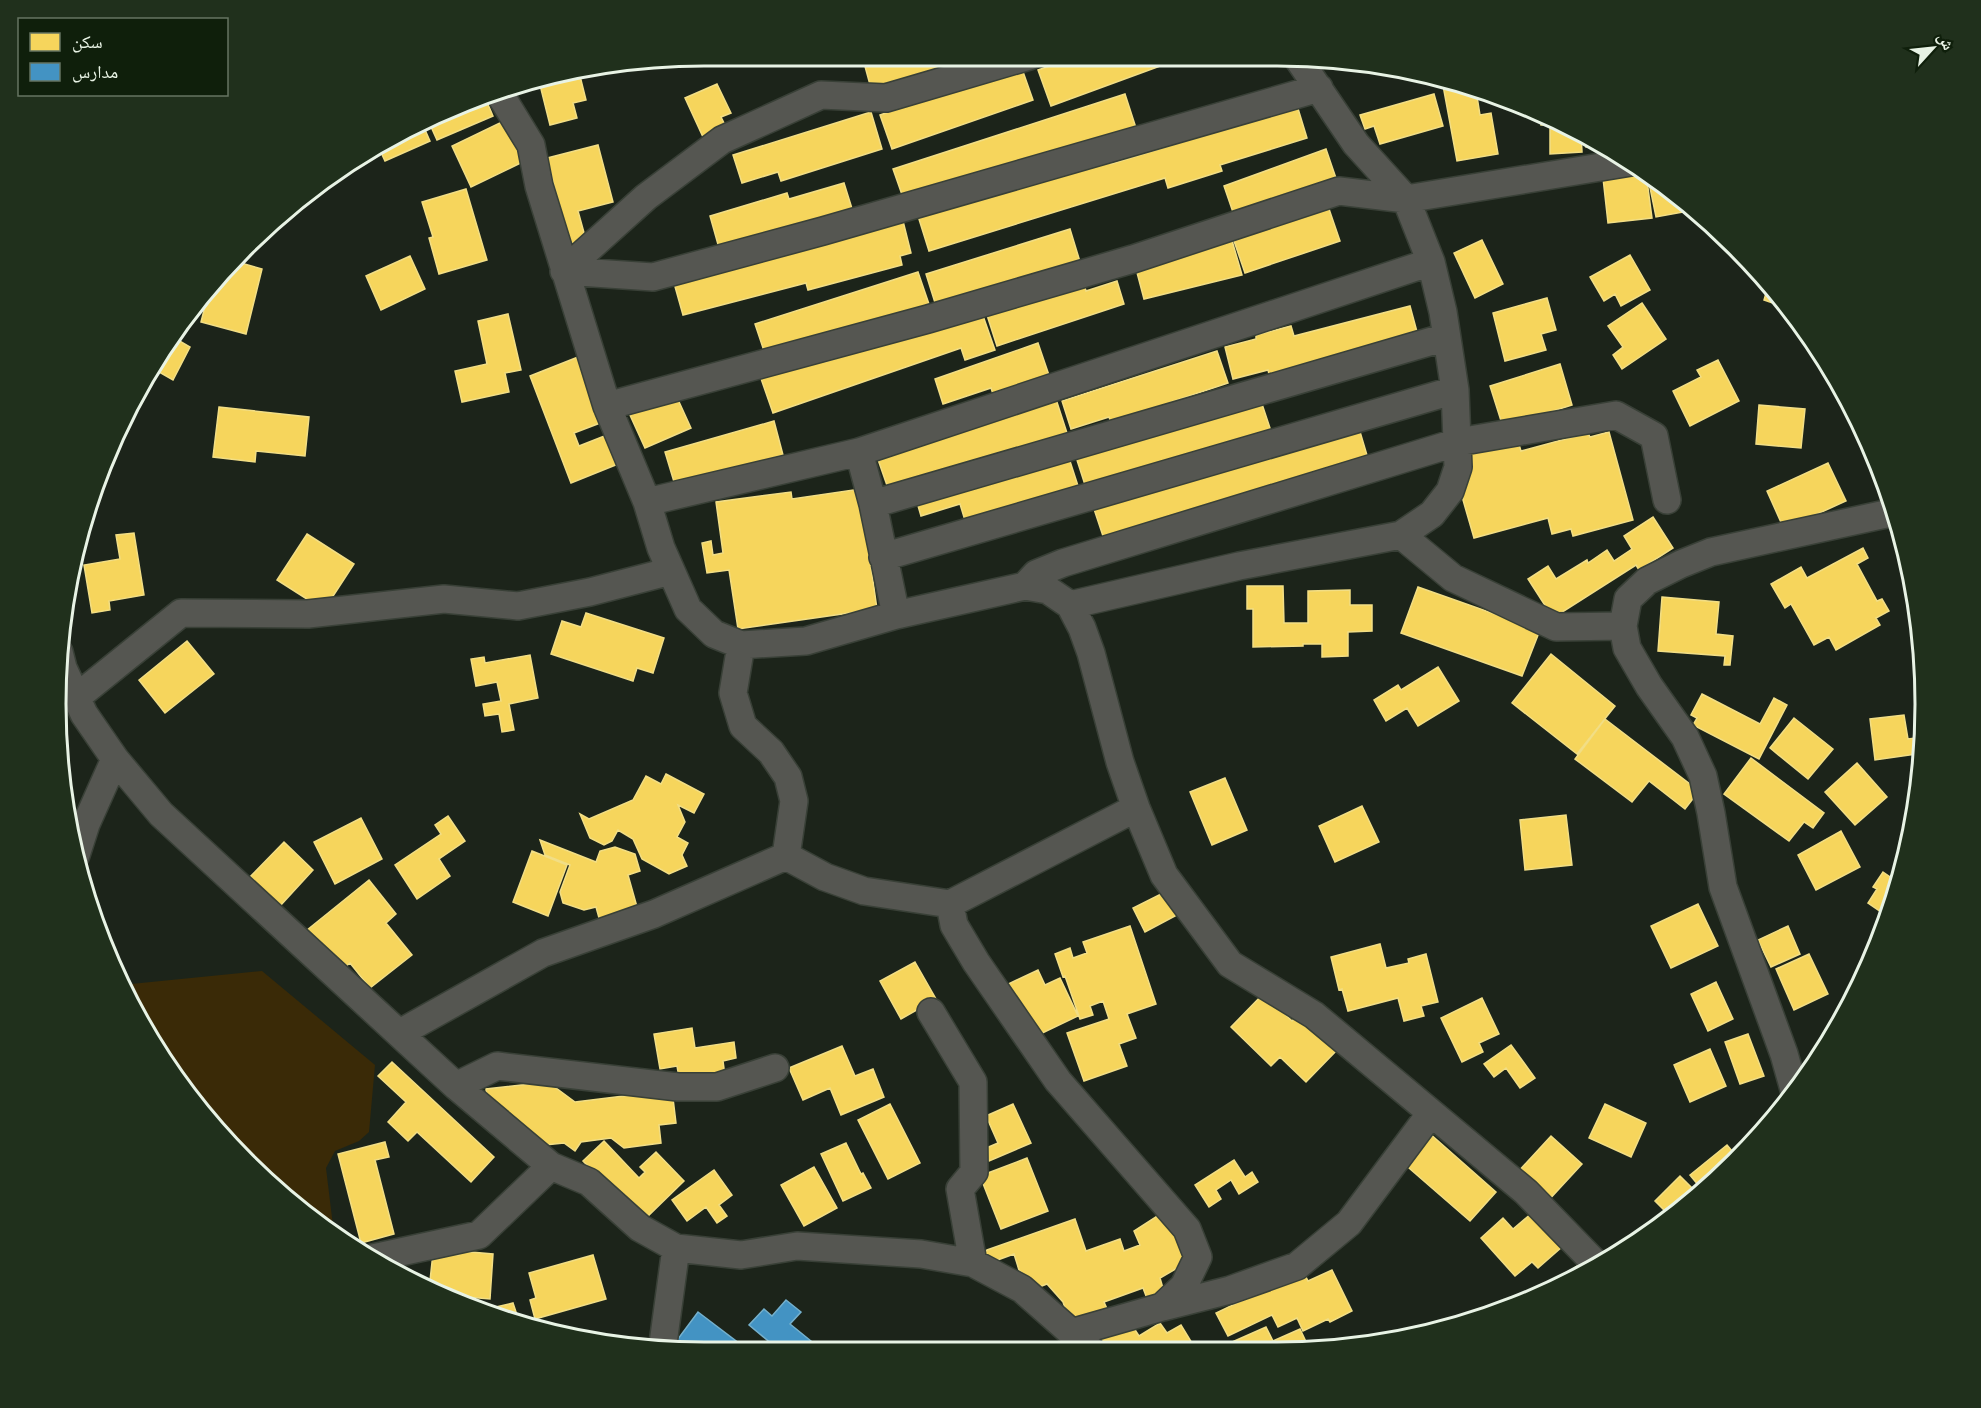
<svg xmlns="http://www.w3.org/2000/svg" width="1981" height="1408" font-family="Lato,'Noto Naskh Arabic',sans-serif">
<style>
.green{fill:#3a2a07}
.homes{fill:#f6d55c;stroke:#f2de85;stroke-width:1.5}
.schools{fill:#4393c3;stroke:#74b0cd;stroke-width:1.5}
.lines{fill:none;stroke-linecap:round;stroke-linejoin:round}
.minor-casing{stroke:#394037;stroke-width:30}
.minor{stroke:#555651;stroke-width:27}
.rim{fill:none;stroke:#e8f3e5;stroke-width:3}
</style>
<rect width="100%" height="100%" fill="#1c241a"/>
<path class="green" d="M262,971L375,1065L369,1132L359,1141L335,1151L326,1168L334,1234L309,1219L217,1132L123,991L121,985Z"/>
<path class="homes" d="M875,56H1027L872,92L863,59Z
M1078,56H1169L1171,62L1051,106L1038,70Z
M631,65L632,69L589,76L588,71Z
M1021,66L1033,100L892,149L880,115Z
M579,72L586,100L573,103L577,118L550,125L538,77Z
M1442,80L1476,90L1480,115L1491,113L1498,154L1457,161Z
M717,84L731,113L721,117L726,127L703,137L685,98Z
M1125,94L1137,131L906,206L893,169Z
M1434,94L1443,126L1380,144L1374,126L1365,129L1360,115Z
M484,95L493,116L437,140L428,120L456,105Z
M1296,102L1307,138L1220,165L1222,171L1168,188L1165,178L929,251L918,216L1108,157L1111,164L1214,132Z
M871,112L882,149L781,181L778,172L742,183L733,155Z
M1540,112L1581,133L1582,152L1550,154V125H1541Z
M506,120L525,161L471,187L452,146Z
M422,123L430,141L385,161L378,146Z
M1585,134L1601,142L1606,145L1586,147Z
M598,145L613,202L578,211L586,240L569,244L547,158Z
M1326,149L1338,184L1236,221L1224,186Z
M1646,173L1652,218L1608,223L1603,178Z
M1647,173L1672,190L1694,210L1656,217Z
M844,183L854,215L721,255L710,216L787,193L789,199Z
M466,189L487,260L439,274L429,238L433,237L422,202Z
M1328,206L1340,241L1245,273L1233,238Z
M903,221L911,253L900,256L902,265L808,290L806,283L683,315L674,283L886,227V225Z
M1070,229L1081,265L937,309L926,274Z
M1231,237L1242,275L1144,299L1135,265Z
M1482,240L1503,284L1475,298L1454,253Z
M1726,240L1745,258L1738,262Z
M1630,255L1650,290L1621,306L1615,294L1604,301L1590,277Z
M410,256L425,289L381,310L366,276Z
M234,261L262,269L246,334L201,322L211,283Z
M918,272L930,307L767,360L755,324Z
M1082,277L1086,291L1117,281L1124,304L997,346L985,309Z
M1769,283L1787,308L1764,300Z
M1547,298L1556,330L1541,334L1546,350L1505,361L1493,313Z
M1642,303L1666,339L1622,369L1613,355L1623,347L1608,326Z
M1410,306L1420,343L1271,382L1268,370L1233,379L1225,347L1256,339V335L1291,326L1294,336Z
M981,310L995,350L965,360L961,348L773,413L758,370L820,348L825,362Z
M508,314L521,370L505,373L509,392L462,402L455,371L487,364L478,321Z
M171,336L190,347L173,380L152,368Z
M1038,343L1052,384L996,403L991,388L943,404L935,379Z
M1217,351L1228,383L1171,402L1173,409L1113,429L1109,417L1071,429L1062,401Z
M578,357L608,420L574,433L579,446L612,433L623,462L571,483L530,376Z
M1718,360L1739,401L1690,426L1673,391L1701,377L1697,370Z
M1560,364L1572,405L1503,427L1490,386Z
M675,393L691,428L645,448L629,413Z
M1054,393L1067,433L889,491L875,451Z
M1260,398L1272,434L1088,494L1076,457Z
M1759,405L1805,409L1801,448L1756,444Z
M219,407L309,417L305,456L256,451L255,462L213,457Z
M774,421L783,455L675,485L665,452Z
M1358,425L1369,462L1105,542L1094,509Z
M1609,432L1633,520L1573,536L1571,529L1552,534L1548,518L1474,538L1463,500V454L1517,438L1521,451L1588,433L1590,437Z
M1067,452L1080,492L967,527L960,504L921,516L916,499Z
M1828,463L1846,501L1784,529L1767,491Z
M860,489L877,609L738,629L729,570L707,573L702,543L711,541L713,555L723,553L716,502L791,492L792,499Z
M1653,517L1673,548L1639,570L1636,565L1553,618L1528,579L1548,566L1556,579L1587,560L1588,563L1607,550L1614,561L1632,549L1624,536Z
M134,533L144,595L109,601L110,610L92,613L84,565L120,559L116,535Z
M307,534L354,564L324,610L277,580Z
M1863,548L1868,558L1857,564L1877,601L1882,599L1889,611L1876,618L1880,625L1836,650L1829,637L1814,645L1791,604L1785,608L1771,584L1801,567L1807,578Z
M1247,586H1283L1284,623H1308V591L1350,590V605H1372V631L1348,632V656L1322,657V644H1303V646L1253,647V609H1247Z
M1418,587L1540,630L1522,676L1401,633Z
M1662,597L1719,602L1716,634L1733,636L1730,665H1724L1725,656L1658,651Z
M586,613L664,638L653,673L637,668L633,681L551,654L562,621L581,627Z
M187,641L214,674L165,713L139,680Z
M1551,654L1615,706L1577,754L1512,703Z
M530,655L538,698L509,704L514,730L502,732L499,714L485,716L483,704L501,701L497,682L476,686L471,659L484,657L485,663Z
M1438,667L1459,701L1418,726L1407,708L1386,721L1374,700L1398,685L1401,690Z
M1702,694L1760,724L1774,698L1787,705L1759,759L1693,725L1697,718L1691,715Z
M1904,715L1908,739L1923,737V753L1875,760L1870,719Z
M1794,718L1833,749L1808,779L1770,748Z
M1605,719L1699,791L1685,809L1649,781L1632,802L1575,759Z
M1751,758L1824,813L1813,828L1804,822L1789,841L1724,794Z
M1857,763L1887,797L1855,825L1825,792Z
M666,774L704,794L694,813L678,805L685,822L677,837L688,843L682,855L687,866L669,874L642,859L633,839L618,830L612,841L604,845L590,838L580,814L589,819L633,800L646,776L661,784Z
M1225,778L1247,830L1212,845L1190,792Z
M1362,806L1379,842L1335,862L1319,826Z
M1566,815L1572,865L1525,870L1520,820Z
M448,816L465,841L439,859L450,876L417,899L395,865L441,834L435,825Z
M361,818L382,859L335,884L314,842Z
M1841,831L1860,867L1816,890L1798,855Z
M540,840L596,862L600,851L615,847L635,854L640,871L628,875L639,914L601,925L596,907L584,910L563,903L560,892L570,865L545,855Z
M284,842L313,870L280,906L245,882Z
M532,851L567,865L548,916L513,902Z
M1883,872L1899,883L1887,916L1868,903L1877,889L1873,887Z
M369,880L396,914L386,923L412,955L370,988L350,963L340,971L307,930Z
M1165,892L1177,915L1145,932L1133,908Z
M1698,904L1718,946L1671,968L1651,926Z
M1130,926L1156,1004L1127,1014L1136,1038L1119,1044L1127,1066L1084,1081L1067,1033L1109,1019L1103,1001L1090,1006L1093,1015L1080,1019L1065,976L1063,977L1055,954L1070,948L1073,958L1087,953L1083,942Z
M1788,926L1800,954L1771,967L1758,940Z
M1380,944L1386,968L1409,963L1408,959L1426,954L1438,1002L1421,1006L1424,1016L1404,1021L1398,998L1348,1011L1342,989L1339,990L1331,957Z
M1809,954L1828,994L1794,1010L1776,969Z
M915,962L936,999L901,1019L880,981Z
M1038,970L1045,985L1060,978L1078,1016L1036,1036L1002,987Z
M1716,982L1733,1019L1708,1031L1691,994Z
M1264,993L1292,1021L1300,1012L1338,1049L1306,1082L1280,1057L1271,1066L1231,1027Z
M1482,998L1499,1034L1479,1043L1483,1052L1462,1062L1441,1018Z
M692,1028L695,1048L734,1042L736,1058L723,1061L725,1076L680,1084L677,1066L660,1069L654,1034Z
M1748,1034L1764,1076L1740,1084L1725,1042Z
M1511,1045L1535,1078L1520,1088L1506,1068L1494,1077L1484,1064Z
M842,1046L855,1076L873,1069L884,1097L841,1115L830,1088L803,1100L789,1068Z
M1710,1049L1726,1086L1690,1102L1674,1065Z
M392,1062L494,1157L471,1182L417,1132L408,1141L388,1122L406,1102L378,1076Z
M548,1082L575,1102L672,1090L676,1123L659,1125L661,1143L624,1148L611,1138L581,1142L575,1151L564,1143L545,1145L487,1103L486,1089Z
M890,1104L920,1163L888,1179L858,1120Z
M1013,1104L1031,1143L989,1161L984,1149L998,1143L986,1116Z
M1605,1104L1646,1123L1631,1157L1589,1138Z
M1428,1132L1496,1192L1470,1221L1402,1162Z
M1551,1136L1582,1164L1547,1202L1516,1174Z
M604,1141L639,1178L645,1172L640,1167L656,1152L684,1181L642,1222L583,1161Z
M385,1142L389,1157L375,1160L394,1234L361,1243L338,1154Z
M846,1143L861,1174L863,1173L871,1188L843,1201L821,1154Z
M1727,1145L1737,1157L1704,1192L1690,1175Z
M1027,1158L1048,1211L1001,1229L980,1176Z
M1234,1160L1245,1177L1252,1172L1258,1182L1239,1194L1231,1180L1216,1190L1221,1199L1209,1207L1195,1185Z
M814,1167L837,1208L804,1226L781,1185Z
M714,1170L732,1195L719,1205L727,1216L717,1223L706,1207L687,1221L672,1200Z
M1680,1176L1699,1195L1669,1215L1655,1201Z
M1165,1211L1193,1259L1160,1278L1165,1295L1148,1301L1143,1288L1104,1302L1108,1311L1073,1323L1068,1317L1063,1302L1047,1284L1034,1289L1032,1284L1019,1270L1014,1254L992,1262L984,1253L987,1250L1075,1219L1086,1251L1120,1239L1124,1251L1140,1245L1134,1231Z
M1532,1213L1562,1247L1538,1268L1532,1262L1515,1276L1481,1238L1503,1218L1513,1229Z
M459,1251L493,1254L490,1299L443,1295L429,1290L433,1253L459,1255Z
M593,1255L606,1299L535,1319L530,1300L536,1298L529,1273Z
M1577,1266L1582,1273L1564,1286L1553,1290L1551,1286Z
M1332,1270L1352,1311L1330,1322L1328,1319L1303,1331L1297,1318L1278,1327L1272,1315L1228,1336L1216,1313L1303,1271L1308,1281Z
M457,1300H473L474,1307Z
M513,1303L520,1324L483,1310Z
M1128,1319L1139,1336L1160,1323L1167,1333L1181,1325L1195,1348H1112L1111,1346L1107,1348H1098L1093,1340Z
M1266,1327L1273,1341L1300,1329L1308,1346L1232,1348L1230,1343Z"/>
<path class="schools" d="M786,1300L801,1312L790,1324L822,1350H779L749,1325L764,1309L772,1316Z
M698,1312L740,1344L735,1351H712L708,1348L705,1351H669Z"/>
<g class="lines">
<defs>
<path id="minor" d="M1029,56L886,98L821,95L722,140L646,197L564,271L653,277L823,231L1319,88
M498,91L531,145L539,186L607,406L647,502L661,548L688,609L714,634L741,645L806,641L896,615L1025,586L1048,590L1070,605L1082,628L1091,653L1120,762L1136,808L1164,875L1230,964L1314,1015L1526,1192L1596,1264
M607,406L928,319L1133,259L1339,191L1406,199L1631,162
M859,452L1431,262
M647,502L859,452L873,504L896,615
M873,504L1446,337
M1401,535L1453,578L1556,627L1623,626
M883,557L1455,390
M1025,586L1036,574L1063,563L1458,442L1616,415L1654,436L1667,500
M1070,605L1239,566L1401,535L1432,514L1450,491L1458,467L1455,390L1443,312L1431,262L1406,199L1356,144L1297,57
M741,645L733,693L743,726L771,752L788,777L794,801L786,856
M59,652L63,668L84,714L115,759L161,814L456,1086L551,1166L589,1182L640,1228L676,1248L741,1255L797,1246L921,1254L973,1263L1022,1289L1090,1349
M77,697L181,613L308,614L444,599L518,606L590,592L671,571
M76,855L86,824L115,759
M786,856L825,877L864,891L950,904L1136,808
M950,904L954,925L976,962L1058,1081L1187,1229L1198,1257L1184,1286L1162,1307L1071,1333
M931,1012L973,1082L974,1172L960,1189L973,1263
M400,1033L543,953L654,914L786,856
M456,1086L497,1066L678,1087H717L775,1068
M1795,1093L1784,1054L1723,887L1711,813L1703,776L1685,737L1649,686L1627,648L1623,626L1628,599L1647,581L1681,564L1711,552L1895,512
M373,1258L479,1235L551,1166
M1163,1307L1230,1290L1297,1266L1349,1223L1431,1113
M662,1351L676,1248"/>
</defs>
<use href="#minor" class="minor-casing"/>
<use href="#minor" class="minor"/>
</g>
<path d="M0 0H1981V1408H0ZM704 66H1277A638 638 0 0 1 1915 704V704A638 638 0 0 1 1277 1342H704A638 638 0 0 1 66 704V704A638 638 0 0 1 704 66Z" fill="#20301c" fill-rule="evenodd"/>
<path class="rim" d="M704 66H1277A638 638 0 0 1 1915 704V704A638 638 0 0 1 1277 1342H704A638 638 0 0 1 66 704V704A638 638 0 0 1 704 66Z"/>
<rect x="18" y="18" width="210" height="78" fill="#0f1f0b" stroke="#667462" stroke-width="1.5"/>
<rect x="30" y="33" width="30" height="18" fill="#f6d55c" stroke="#667462" stroke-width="1.5"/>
<text x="72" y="48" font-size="18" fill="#e8f3e5">سكن</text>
<rect x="30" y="63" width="30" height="18" fill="#4393c3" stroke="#667462" stroke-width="1.5"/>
<text x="72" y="78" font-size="18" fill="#e8f3e5">مدارس</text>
<g transform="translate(1933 48) rotate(63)" stroke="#0f1f0b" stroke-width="4.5" paint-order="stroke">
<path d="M0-4.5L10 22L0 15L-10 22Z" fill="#e8f3e5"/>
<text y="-9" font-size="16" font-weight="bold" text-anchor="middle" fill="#e8f3e5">ش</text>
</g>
</svg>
